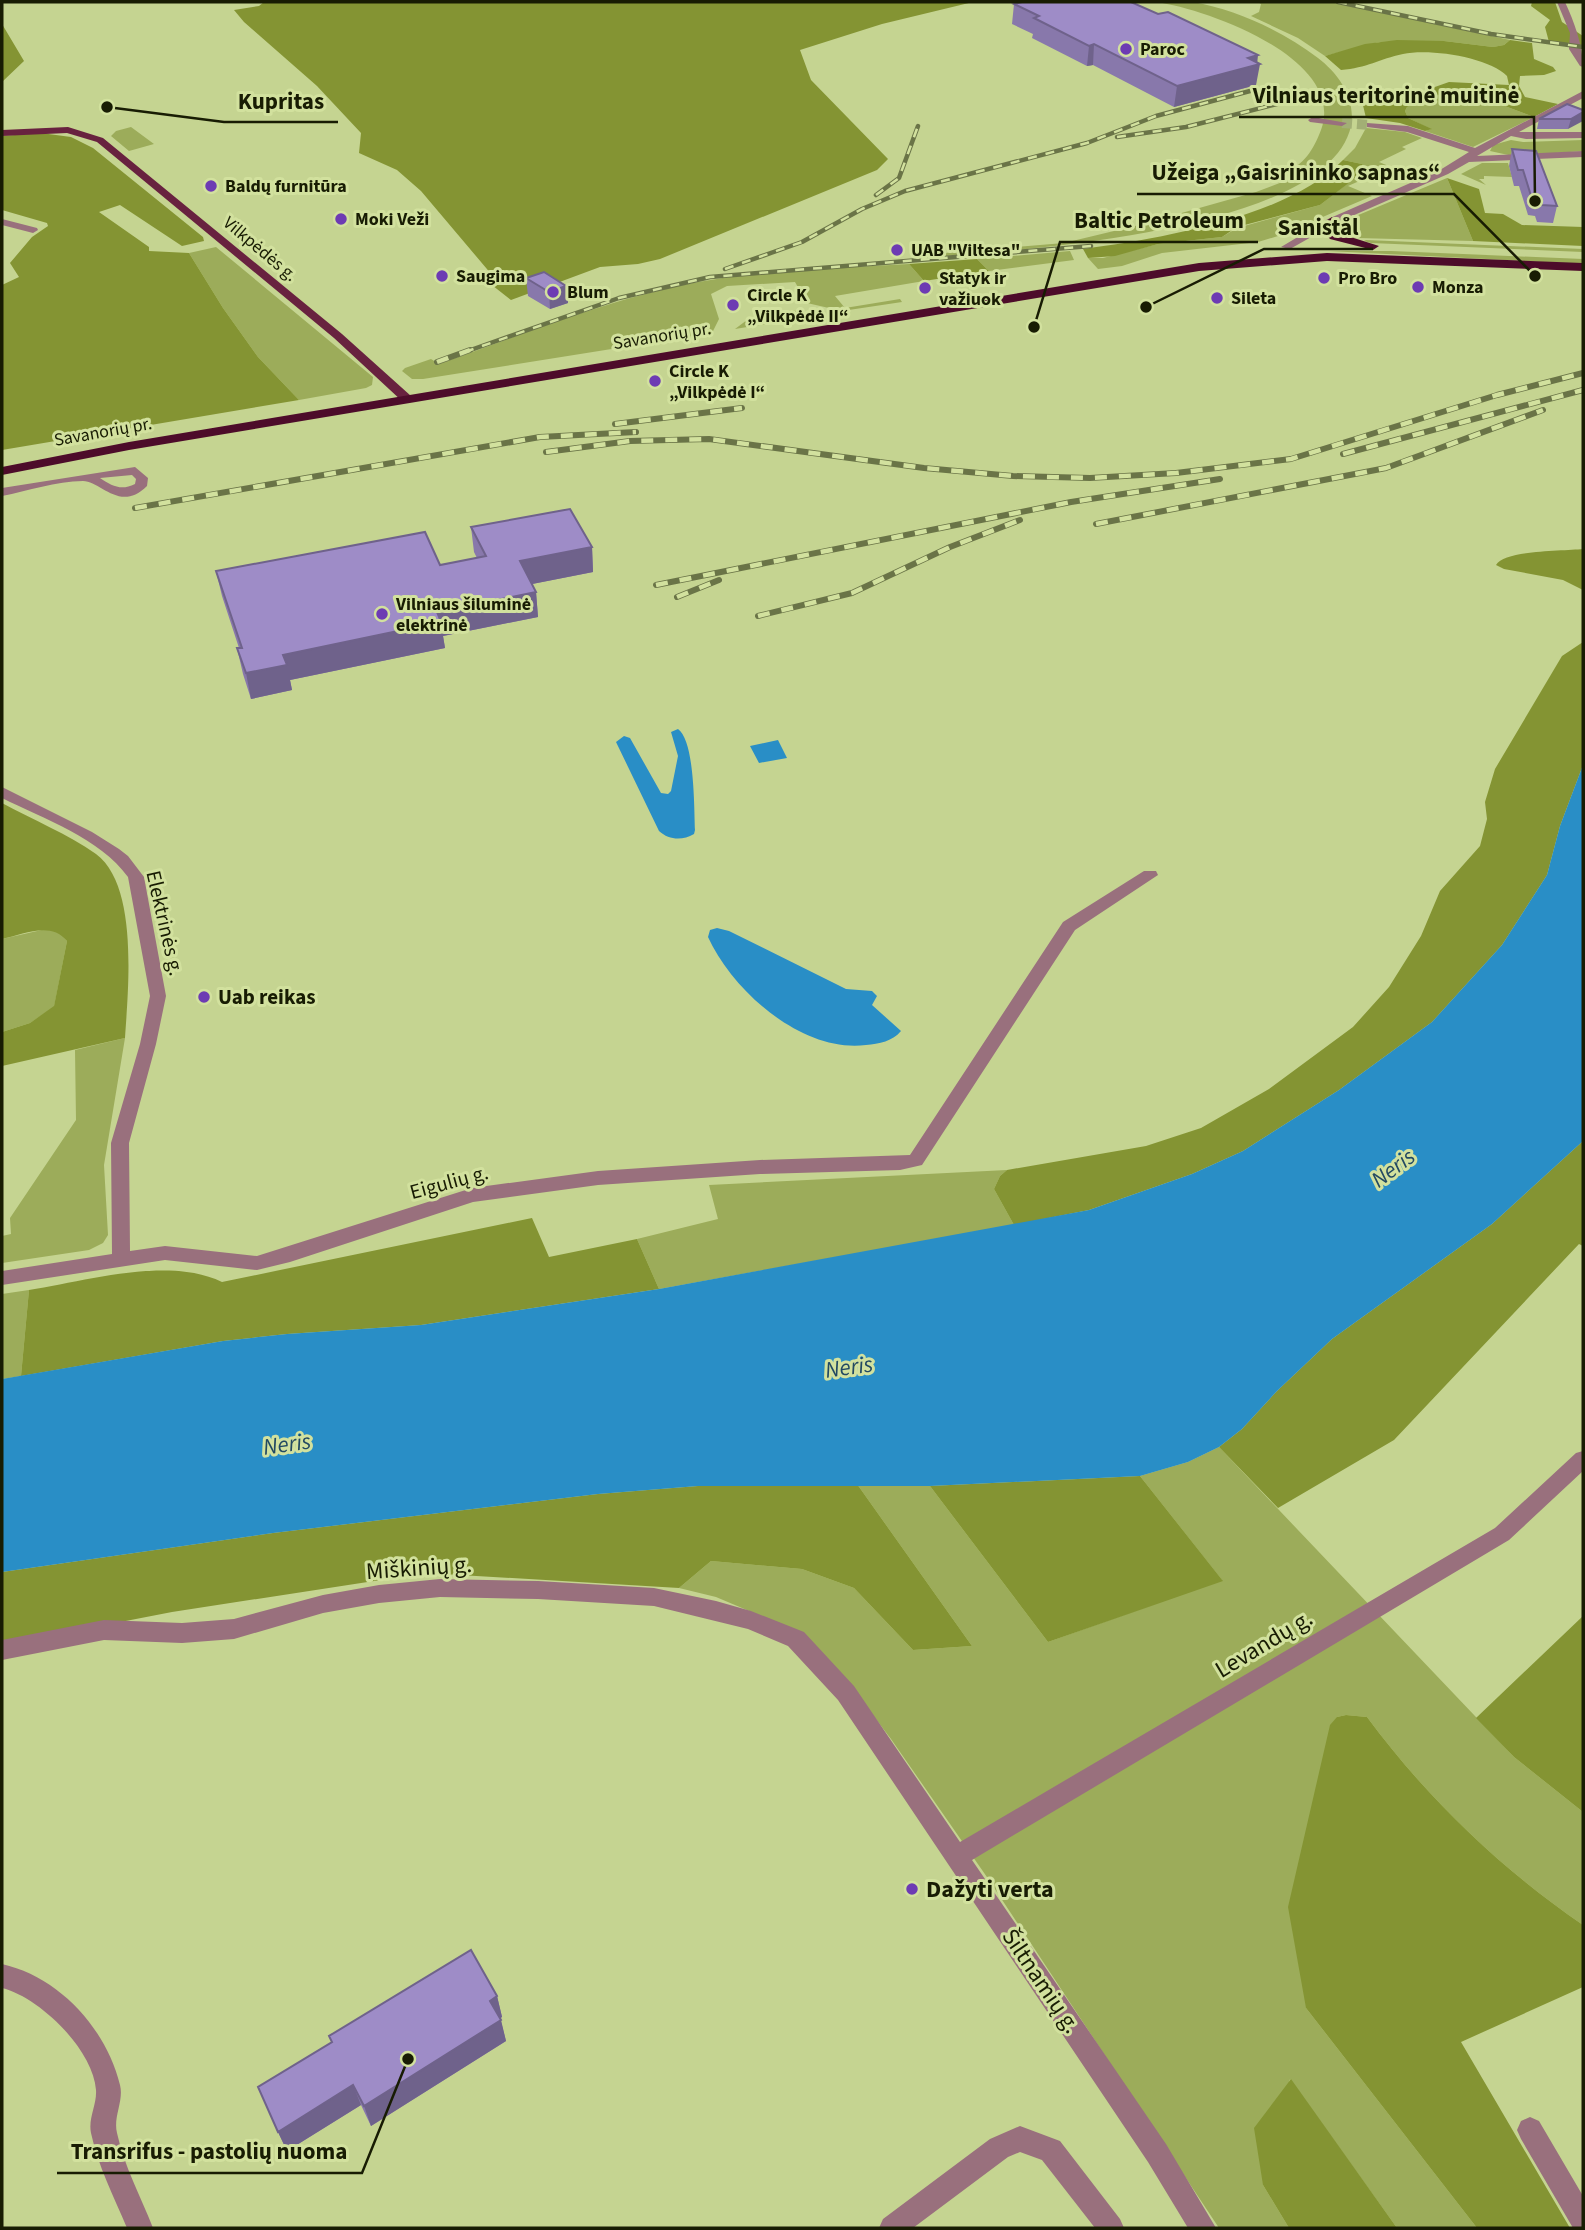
<svg xmlns="http://www.w3.org/2000/svg" width="1585" height="2230" font-family="'Source Sans 3',sans-serif">
<style>
.green{fill:#9cac5a}
.forest{fill:#849433}
.water{fill:#298ec6}
.lines{fill:none;stroke-linecap:round;stroke-linejoin:round}
.minor-tunnel{stroke:#a2af75;stroke-width:10;stroke-dasharray:10 5;stroke-linecap:butt}
.minor{fill:#99707d;fill-rule:evenodd}
.major{fill:#68223f;fill-rule:evenodd}
.highway{fill:#4d0c2a;fill-rule:evenodd}
.rail-far1-casing{stroke:#6a7447;stroke-width:4.5}
.rail-casing{stroke:#6a7447;stroke-width:6}
.rail-far1{stroke:#d2e19e;stroke-width:2.5;stroke-dasharray:9;stroke-linecap:butt}
.rail{stroke:#d2e19e;stroke-width:4.5;stroke-dasharray:12;stroke-linecap:butt}
.wall{fill:#8878ab}
.shaded-wall{fill:#6f628b}
.building{fill:#9e8cc7;stroke:#6f628b;stroke-width:2}
.poi-dot{fill:#6d3bb3;stroke:#d2e19e;stroke-width:2.5}
.labels{text-anchor:middle;dominant-baseline:central;stroke-width:6;stroke-linejoin:round;paint-order:stroke}
.far-poi-label{font-size:18px;font-weight:bold;fill:#181c03;stroke:#d2e19e;text-anchor:start}
.far-street-label{font-size:18px;fill:#181c03;stroke:#d2e19e}
.street-label{font-size:21px;fill:#181c03;stroke:#d2e19e}
.poi-label{font-size:21px;font-weight:bold;fill:#181c03;stroke:#d2e19e;text-anchor:start}
.water-label{font-size:23px;font-style:italic;fill:#224962;stroke:#d2e19e}
.near-street-label{font-size:24px;fill:#181c03;stroke:#d2e19e}
.near-poi-label{font-size:24px;font-weight:bold;fill:#181c03;stroke:#d2e19e;text-anchor:start}
.leader{fill:none;stroke:#181c03;stroke-width:2.5}
.callout-dot{fill:#181c03;stroke:#d2e19e;stroke-width:2.5}
.callout-label{font-size:23px;text-anchor:middle;font-weight:bold;fill:#181c03;stroke:#d2e19e;stroke-width:6;stroke-linejoin:round;paint-order:stroke}
</style>
<rect width="100%" height="100%" fill="#c5d491"/>
<path class="green" d="M1156,2C1168,2 1181,0 1193,2C1237,10 1283,31 1318,58C1339,74 1356,99 1351,126C1327,234 1009,251 920,258L933,254L1064,243L1139,225L1256,192L1290,179L1284,174C1304,164 1313,151 1321,130C1347,59 1207,9 1156,2Z
M1258,2H1332L1510,40L1504,45L1493,47L1444,41L1379,42L1325,56L1298,38L1251,16L1259,12L1261,4Z
M1457,88L1534,117L1473,147L1425,131L1431,129L1408,118L1405,111L1407,107Z
M131,127L154,144L129,151L111,136L116,131Z
M1366,128L1405,132L1422,138L1402,147L1406,149L1379,162L1391,167L1348,186L1372,196L1278,236L1258,242L1162,253L1122,266L1098,269L1088,258H1103L1158,244L1222,237L1237,228L1320,205L1366,169L1362,164L1343,160L1355,148Z
M1511,140L1523,142L1583,140V151L1513,156L1490,151L1493,145Z
M1482,163H1508L1512,177L1484,176V179H1479L1486,185L1461,174Z
M1447,178L1473,241L1357,238L1350,237L1342,231L1344,221Z
M1366,240L1583,249V252L1371,243L1364,241Z
M216,247L373,377L372,385L366,388L299,400L258,357L223,308L189,253Z
M1070,251L1074,260L989,271L977,259Z
M1328,251H1391L1583,259V264Z
M909,264L924,281L835,296L845,308L900,299L902,302L842,311L807,303L795,282L727,286L711,294L719,319L712,333L423,379H412L402,371L405,368L431,359L439,364C532,331 625,292 723,278C784,269 847,268 909,264Z
M790,310L822,315L735,329L751,317Z
M46,929L60,932L67,941L54,1007L30,1023L2,1032V939Z
M125,1038L104,1165L108,1235L103,1243L89,1250L2,1263V1236L11,1234L10,1218L76,1120L75,1050Z
M1007,1170L1000,1176L994,1189L1014,1225L659,1289L637,1239L718,1219L709,1185Z
M29,1290L21,1376L2,1379V1294Z
M1219,1447L1514,1757L1583,1812V1925C1500,1868 1427,1798 1367,1717L1346,1715L1337,1717L1306,2008L1477,2228H1397L1290,2079L1263,2185L1289,2228H1219L989,1880L891,1739L851,1686L785,1626L716,1597L679,1588L711,1561L802,1569L854,1588L913,1650L972,1646L857,1484L930,1486L1048,1642L1222,1580L1140,1476L1188,1462Z"/>
<path class="forest" d="M264,2H973L882,24L800,50L811,80L888,159L877,170L660,259L638,264L600,267L511,300L483,278L492,275L421,191L397,170L359,153L361,133L317,86L244,22L234,10L259,6Z
M1532,2H1555L1562,22L1583,36V46L1549,42L1545,27L1550,20L1531,6Z
M2,24L24,61L2,82Z
M1397,40L1444,41L1493,47L1504,45L1510,40L1532,43L1534,59L1553,67L1556,71L1544,75L1520,76L1519,86L1525,97L1558,104L1534,117L1457,88L1407,107L1405,111L1408,118L1432,129L1425,131L1400,123L1366,118L1362,101L1398,100L1449,82L1509,85L1507,76C1489,57 1429,48 1403,54C1379,59 1367,68 1341,70L1325,56L1365,44Z
M41,133L71,137L93,148L203,237L204,241L182,246L120,205L99,212L149,247V251L189,253L223,308L258,357L299,400L2,450V285L19,277L10,263L32,237L48,226L47,223L2,210V136Z
M1343,160L1362,164L1367,169L1320,205L1237,227L1222,237L1158,244L1115,256L1088,258L1083,249C1159,239 1288,217 1343,160Z
M1447,178L1479,189L1485,213L1503,214L1522,225L1583,227V246L1473,241Z
M977,259L989,271L924,281L909,264Z
M1583,549V590L1563,580L1504,569L1496,565C1505,550 1564,551 1583,549Z
M1583,642V765L1560,826L1547,875L1502,945L1432,1022L1339,1090L1243,1151L1192,1174L1089,1210L1014,1225L994,1189L1000,1176L1007,1170L1146,1146L1201,1128L1269,1089L1353,1027L1389,987L1421,936L1440,891L1480,846L1487,819L1485,802L1495,769L1562,656Z
M2,803C33,820 68,834 96,854C139,886 128,990 125,1038L2,1066V1032L30,1023L54,1006L67,941C51,921 24,934 2,939Z
M1583,1141V1246L1579,1244L1394,1440L1278,1508L1219,1447L1242,1429L1277,1391L1332,1339L1492,1224Z
M532,1218L549,1257L637,1239L659,1289L421,1325L287,1334L223,1341L21,1376L29,1290C86,1281 169,1256 222,1282Z
M1140,1476L1223,1581L1048,1642L930,1486Z
M857,1484L972,1646L913,1650L854,1588L802,1569L711,1561L679,1588L426,1573L172,1612L2,1645V1572L273,1533L598,1494L698,1486Z
M1583,1616V1812L1514,1757L1476,1718Z
M1346,1715L1367,1717C1427,1798 1500,1868 1583,1925V1987L1461,2042L1570,2228H1477L1306,2008L1288,1907L1330,1725L1337,1717Z
M1291,2079L1397,2228H1289L1263,2185L1254,2128Z"/>
<path class="water" d="M678,729C695,741 694,809 695,830L694,834C682,841 669,840 659,831L616,742L624,736L630,738L661,793L668,794L671,791L678,756L671,732Z
M778,740L787,758L759,763L750,746Z
M1583,765V1141L1492,1224L1332,1339L1277,1391L1242,1429L1219,1447L1188,1462L1140,1476L930,1486H698L598,1494L273,1533L2,1572V1379L223,1341L287,1334L421,1325L659,1289L1089,1210L1192,1174L1243,1151L1339,1090L1432,1022L1502,945L1547,875L1560,826Z
M717,928L729,931L846,989L872,991L877,996L872,1005L901,1031C893,1041 879,1044 866,1045C803,1053 733,992 708,937L710,930Z"/>
<g class="lines">
<path class="minor-tunnel" d="M1342,123L1370,125"/>
<path class="minor" d="M1557,2H1565C1574,21 1583,46 1583,67L1580,66L1569,49L1570,33Z
M1583,91V98L1519,132H1583V138L1526,139L1511,136L1477,156L1583,151V157L1469,162L1448,174L1336,223L1290,249L1281,247L1328,219L1440,170L1469,152L1407,132L1367,127V123L1408,126L1475,148Z
M1313,117L1347,123L1342,126L1310,122L1308,120Z
M2,219L37,228L38,230L33,233L2,225Z
M135,467L148,478L147,486C120,513 101,481 83,481C56,481 28,491 2,496V488ZM132,475L136,479L135,484C121,491 112,486 100,478Z
M2,787L92,832L119,849L128,856L144,877L166,996L156,1044L129,1143L130,1251L165,1246L257,1256L472,1188L598,1171L760,1160L910,1155L1063,922L1144,871H1156L1158,875L1075,930L922,1165L900,1170L760,1174L598,1185L473,1202L290,1262L257,1270L165,1260L2,1285V1271L112,1254L111,1143L140,1044L150,996L128,877C100,838 44,819 2,798Z
M1583,1451V1471L1509,1540L972,1860L1166,2144L1216,2228H1188L1148,2162L838,1700L788,1646L748,1629L654,1606L538,1599L440,1597L379,1603L323,1613L234,1639L182,1643L104,1640L2,1660V1640L104,1620L182,1623L234,1619L323,1595L379,1585L440,1579L538,1581L654,1588L716,1601L751,1611L804,1632L854,1686L960,1842L1495,1528L1576,1453Z
M2,1964C59,1977 106,2028 120,2085C124,2101 113,2117 117,2133C124,2166 141,2197 153,2228H127C114,2197 98,2166 91,2133C88,2118 97,2105 96,2090C93,2049 39,1997 2,1988Z
M1530,2117L1539,2121L1583,2196V2228H1573L1521,2139L1517,2130L1521,2121Z
M1020,2126L1060,2141L1120,2219L1124,2228H1095L1042,2160L1020,2152L1008,2157L913,2228H879L883,2219L990,2139Z"/>
<path class="major" d="M68,127L103,138L342,334L411,396V402H403L334,338L97,142L67,133L2,136V130Z"/>
<path class="highway" d="M1332,217L1338,221V233L1379,246L1373,250L1330,239L1324,232L1326,221Z
M1327,253L1583,263V271L1327,261L1199,271L129,450L2,475V467L129,442L1199,263Z"/>
<defs>
<path id="rail-far1" d="M1338,2L1491,34L1583,47
M1117,137L1186,127L1285,102
M876,195L899,178L918,126
M725,269L802,242L862,209L905,191L1087,143L1156,116L1250,91
M465,352L619,298L710,277L1091,246"/>
<path id="rail" d="M437,362L470,350
M615,424L742,408
M546,452L630,441L709,439L924,468L1013,476L1090,478L1176,473L1291,459L1497,395L1583,373
M1343,454L1583,390
M135,508L540,437L636,432
M1096,524L1386,468L1543,410
M656,585L1071,502L1220,479
M677,597L719,580
M758,616L852,593L950,547L1020,520"/>
</defs>
<use href="#rail-far1" class="rail-far1-casing"/>
<use href="#rail" class="rail-casing"/>
<use href="#rail-far1" class="rail-far1"/>
<use href="#rail" class="rail"/>
</g>
<path class="wall" d="M1014,4L1158,14L1257,63L1256,85L1174,107L1093,65L1087,66L1032,38L1033,34L1012,24Z
M1583,110L1568,129H1537L1539,119Z
M1512,149L1557,206L1553,223L1537,222L1535,216L1528,215L1519,186H1514L1509,166Z
M526,278L566,286L568,303L550,309L528,296Z
M471,527L592,547L593,572L532,584L536,592L538,617L443,636L445,648L290,680L292,690L251,699L243,674L237,648H239L222,596L216,571L440,565L477,558L474,552Z
M497,1996L502,2017L500,2018L506,2041L371,2126L361,2105L287,2151L278,2132Z"/>
<path class="shaded-wall" d="M1094,44L1093,65L1087,66L1089,46Z
M1258,55L1257,65L1260,64L1256,85L1174,107L1177,86L1248,58Z
M1583,112V121L1568,129L1571,119Z
M566,286L568,303L550,309L549,292Z
M592,547L593,572L522,586L520,561Z
M536,592L538,617L443,636L445,648L290,680L292,690L251,699L246,673L283,655L437,612Z
M497,1996L502,2017L496,2021L490,2001Z
M501,2020L506,2041L371,2126L364,2106Z
M353,2085L361,2105L287,2151L278,2132Z"/>
<path class="building" d="M1022,2H1131L1158,14L1168,12L1258,55L1248,58L1260,64L1177,86L1094,44L1089,46L1034,18L1039,16L1014,4Z
M1567,104L1583,110V112L1571,119H1539Z
M1512,149L1536,151L1557,206L1542,205L1540,199H1532L1523,170H1518Z
M544,272L566,286L549,292L526,278Z
M570,509L592,547L520,561L536,592L437,612L441,622L283,655L287,665L246,673L237,648H242L216,571L425,532L440,565L486,556L471,527Z
M471,1950L497,1996L490,2001L501,2020L364,2106L353,2085L278,2132L258,2087L332,2042L329,2036Z"/>
<g class="poi-dot">
<circle cx="1126" cy="49" r="7"/>
<circle cx="211" cy="186" r="7"/>
<circle cx="341" cy="219" r="7"/>
<circle cx="897" cy="250" r="7"/>
<circle cx="442" cy="276" r="7"/>
<circle cx="1324" cy="278" r="7"/>
<circle cx="1418" cy="287" r="7"/>
<circle cx="925" cy="288" r="7"/>
<circle cx="553" cy="292" r="7"/>
<circle cx="1217" cy="298" r="7"/>
<circle cx="733" cy="305" r="7"/>
<circle cx="655" cy="381" r="7"/>
<circle cx="382" cy="614" r="7"/>
<circle cx="204" cy="997" r="7"/>
<circle cx="912" cy="1889" r="7"/>
</g>
<g class="labels">
<g class="far-poi-label">
<text x="1140" y="49">Paroc</text>
<text x="225" y="186">Baldų furnitūra</text>
<text x="355" y="219">Moki Veži</text>
<text x="911" y="250">UAB "Viltesa"</text>
<text x="456" y="276">Saugima</text>
<text x="939" y="278">Statyk ir<tspan x="939" dy="21">važiuok</tspan></text>
<text x="1338" y="278">Pro Bro</text>
<text x="1432" y="287">Monza</text>
<text x="567" y="292">Blum</text>
<text x="747" y="295">Circle K<tspan x="747" dy="21">„Vilkpėdė II“</tspan></text>
<text x="1231" y="298">Sileta</text>
<text x="669" y="371">Circle K<tspan x="669" dy="21">„Vilkpėdė I“</tspan></text>
<text x="396" y="604">Vilniaus šiluminė<tspan x="396" dy="21">elektrinė</tspan></text>
</g>
<g class="far-street-label">
<text transform="translate(260 249) rotate(40)">Vilkpėdės g.</text>
<text transform="translate(662 336) rotate(-9)">Savanorių pr.</text>
<text transform="translate(103 432) rotate(-10)">Savanorių pr.</text>
</g>
<g class="street-label">
<text transform="translate(165 923) rotate(77)">Elektrinės g.</text>
<text transform="translate(449 1182) rotate(-15)">Eigulių g.</text>
</g>
<g class="poi-label">
<text x="218" y="997">Uab reikas</text>
</g>
<g class="water-label">
<text transform="translate(1393 1168) rotate(-37)">Neris</text>
<text transform="translate(849 1367) rotate(-8)">Neris</text>
<text transform="translate(287 1444) rotate(-8)">Neris</text>
</g>
<g class="near-street-label">
<text transform="translate(419 1568) rotate(-4)">Miškinių g.</text>
<text transform="translate(1264 1644) rotate(-31)">Levandų g.</text>
<text transform="translate(1041 1981) rotate(56)">Šiltnamių g.</text>
</g>
<g class="near-poi-label">
<text x="926" y="1889">Dažyti verta</text>
</g>
</g>
<path class="leader" d="M1535 201L1534 117H1239M107 107L224 122H338M1535 276L1454 194H1137M1034 327L1060 242H1258M1146 307L1264 249H1373M408 2059L362 2173H57"/>
<g class="callout-dot">
<circle cx="1535" cy="201" r="7"/>
<circle cx="107" cy="107" r="7"/>
<circle cx="1535" cy="276" r="7"/>
<circle cx="1034" cy="327" r="7"/>
<circle cx="1146" cy="307" r="7"/>
<circle cx="408" cy="2059" r="7"/>
</g>
<g class="callout-label">
<text x="1386" y="103">Vilniaus teritorinė muitinė</text>
<text x="281" y="109">Kupritas</text>
<text x="1296" y="180">Užeiga „Gaisrininko sapnas“</text>
<text x="1159" y="228">Baltic Petroleum</text>
<text x="1318" y="235">Sanistål</text>
<text x="209" y="2159">Transrifus - pastolių nuoma</text>
</g>
<rect width="1585" height="2230" fill="none" stroke="#181c03" stroke-width="7"/>
</svg>
